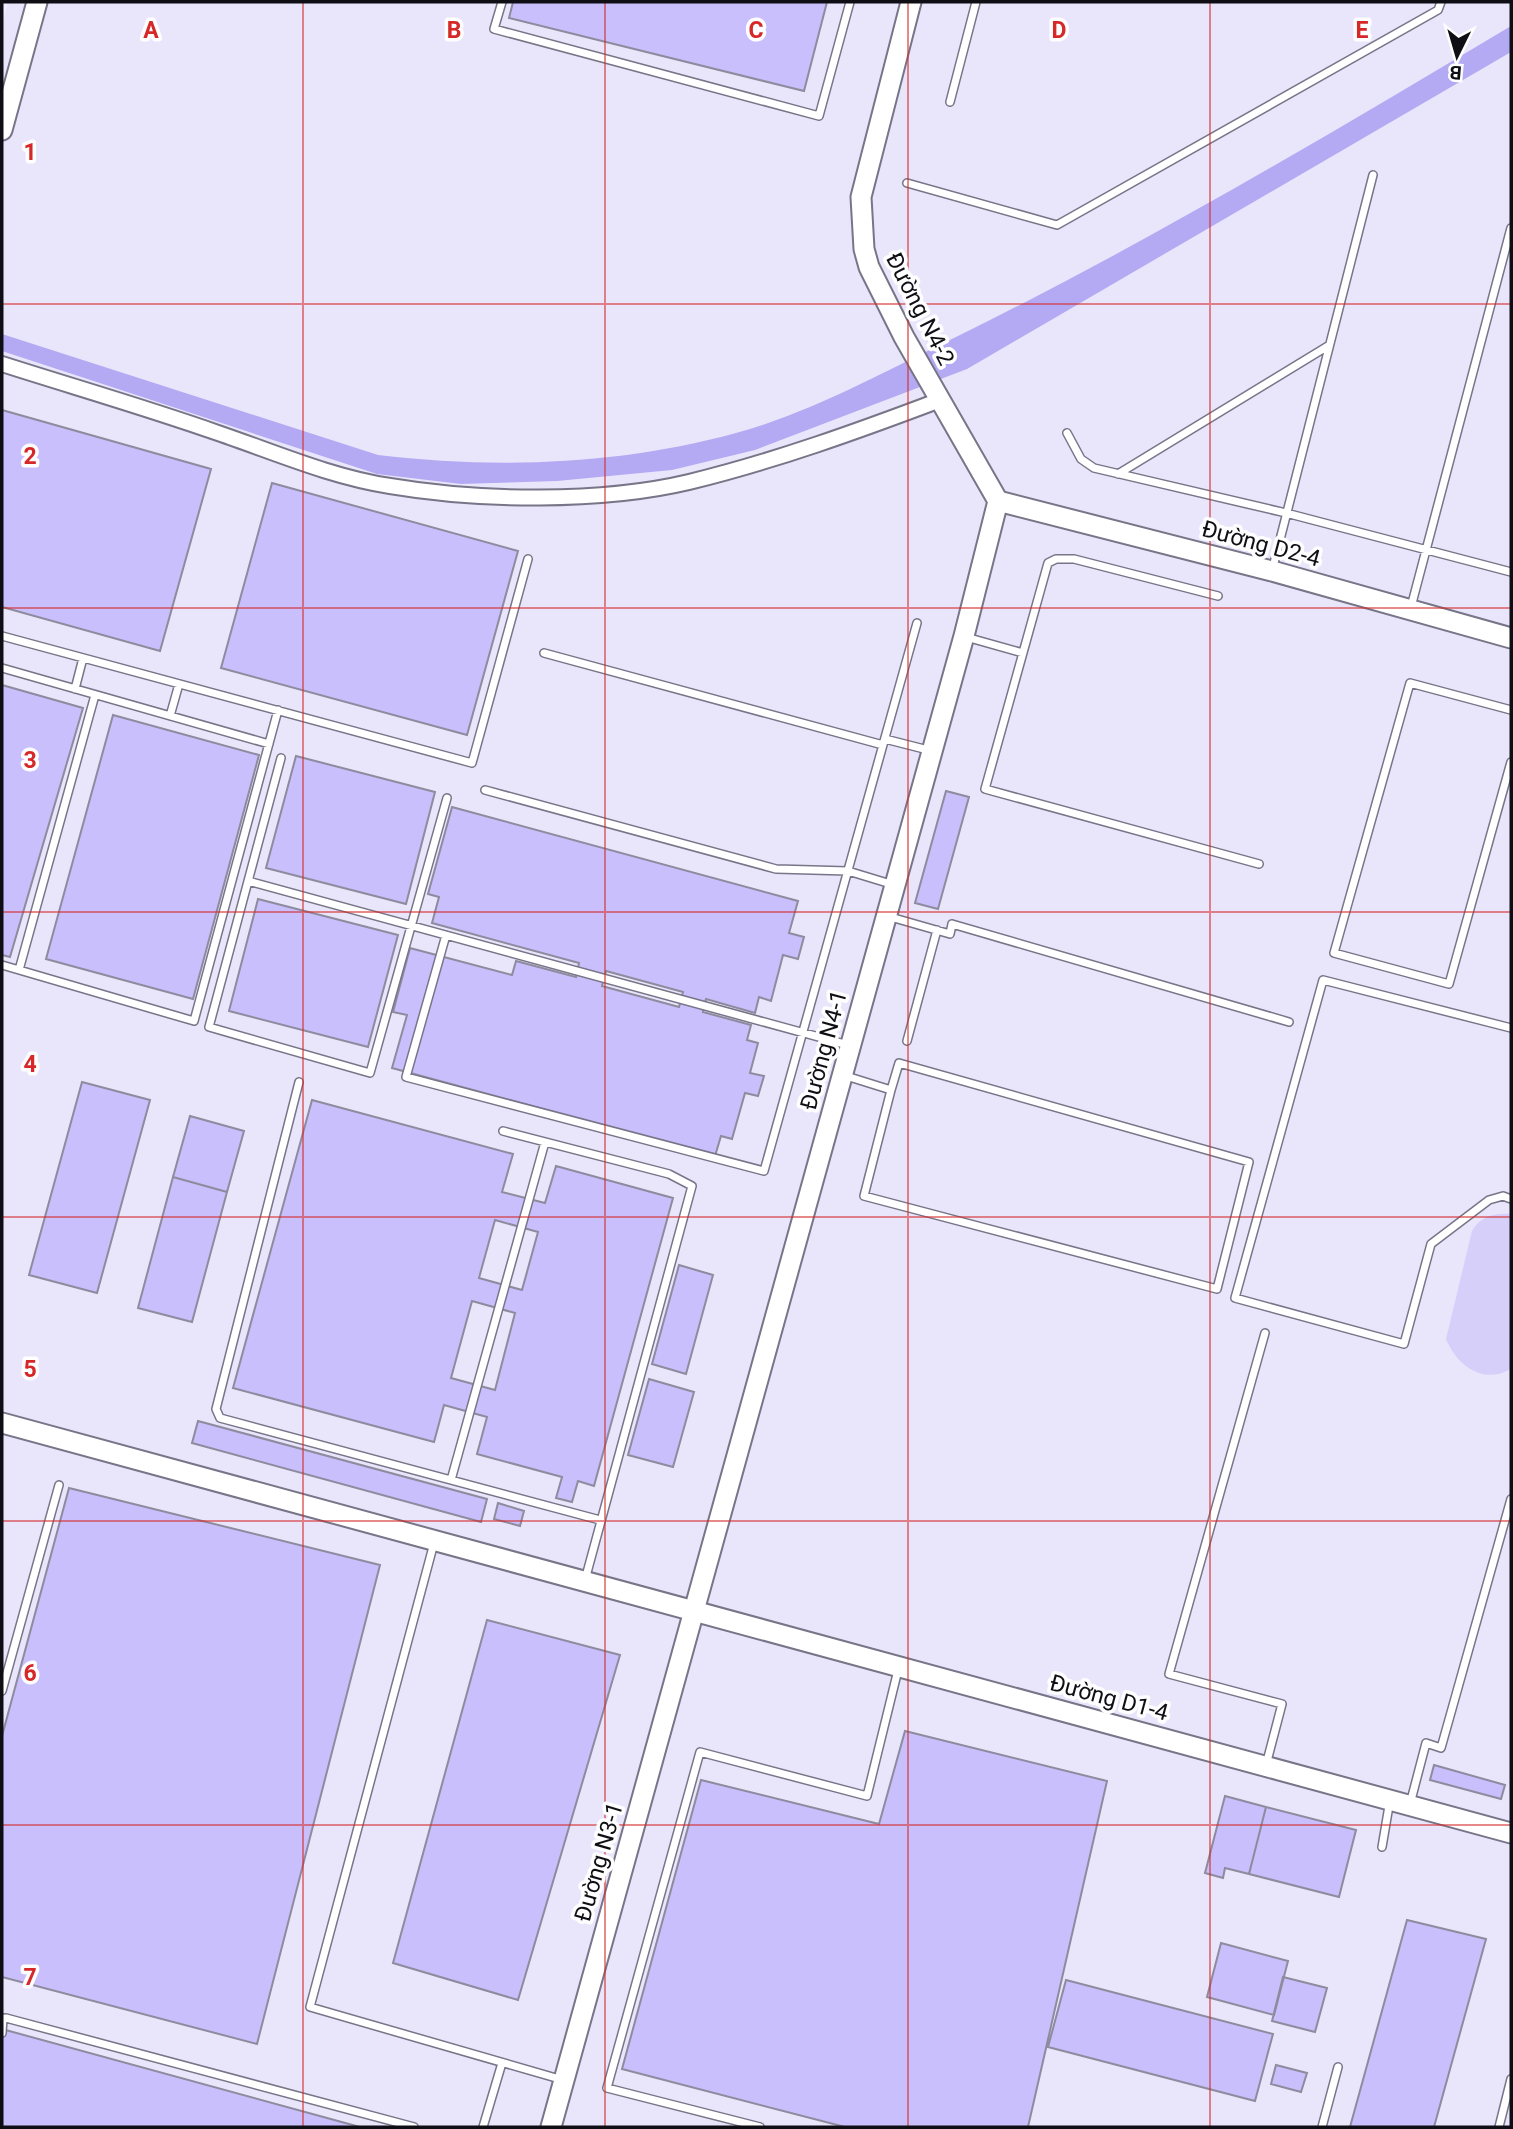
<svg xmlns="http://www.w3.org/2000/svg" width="1513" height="2129" font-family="Roboto,sans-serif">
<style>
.built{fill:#e9e6fc}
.green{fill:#d5cffa}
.water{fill:#b4a9f3}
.building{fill:#c8bffc;stroke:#8d8b9d;stroke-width:2;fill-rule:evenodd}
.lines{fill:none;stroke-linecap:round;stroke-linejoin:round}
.lane-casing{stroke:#777587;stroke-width:10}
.street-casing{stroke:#777587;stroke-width:18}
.secondary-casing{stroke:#777587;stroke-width:23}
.lane{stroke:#fff;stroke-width:7}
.street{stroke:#fff;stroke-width:14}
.secondary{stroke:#fff;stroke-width:19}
.grid{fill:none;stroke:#d62828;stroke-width:2;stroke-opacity:0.55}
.labels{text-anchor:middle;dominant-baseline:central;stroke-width:7;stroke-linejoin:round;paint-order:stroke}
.street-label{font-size:23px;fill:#0f0e15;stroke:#fefefe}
.grid-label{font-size:23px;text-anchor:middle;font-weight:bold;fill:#d62828;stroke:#fefefe;stroke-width:7;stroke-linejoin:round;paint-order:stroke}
</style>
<rect width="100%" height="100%" fill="#f1effc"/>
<path class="built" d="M8,2H1511V2127H2V25Z"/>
<path class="green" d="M1511,1214V1369C1483,1385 1457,1366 1446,1339L1472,1231C1481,1216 1494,1213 1511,1214Z"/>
<path class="water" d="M1511,26V52L967,369L755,450L672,470L557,481L461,484L377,474L2,351V334L378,455C496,469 620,465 736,433C810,413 888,370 958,336C1147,243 1330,134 1511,26Z"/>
<path class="building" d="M513,2H827L804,91L509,18Z
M2,410L211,469L160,651L2,607Z
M272,483L518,551L467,735L221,668Z
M2,685L83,708L10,957L2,955Z
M113,715L259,755L193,999L46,959Z
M296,756L435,792L406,904L266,868Z
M946,791L969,797L938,909L915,903Z
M452,807L798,901L789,933L804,937L798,959L783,955L771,1001L759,997L755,1013L706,999L703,1012L751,1025L747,1040L758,1043L750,1073L764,1076L758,1096L745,1093L732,1139L721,1136L715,1156L392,1068L407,1015L393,1012L410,948L512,975L516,961L576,977L579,963L432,923L439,897L428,894ZM606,971L683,992L679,1007L602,986Z
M258,899L398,935L368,1047L229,1011Z
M82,1082L150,1100L97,1293L29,1275Z
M312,1100L513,1154L502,1192L545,1203L556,1166L673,1198L594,1486L578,1481L572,1502L556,1498L562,1477L477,1454L487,1417L444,1405L434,1442L233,1388ZM495,1220L538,1232L522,1290L479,1278ZM472,1301L515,1313L495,1390L451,1378Z
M190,1116L244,1131L227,1192L173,1177Z
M173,1177L227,1192L192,1322L138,1308Z
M679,1265L713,1275L686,1374L652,1364Z
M649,1379L694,1392L673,1467L628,1455Z
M198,1421L487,1499L481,1522L192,1443Z
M69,1488L380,1565L257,2044L2,1977V1736Z
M498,1503L524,1511L520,1526L494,1519Z
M487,1620L620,1655L518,2000L393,1963Z
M905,1731L1107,1781L1028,2127H845L622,2069L701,1780L879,1824Z
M1434,1765L1505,1785L1501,1799L1430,1780Z
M1225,1796L1266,1807L1249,1874L1225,1868L1223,1878L1205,1873Z
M1266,1807L1356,1830L1339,1897L1249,1874Z
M1407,1920L1486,1939L1434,2127H1350Z
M1221,1943L1288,1961L1274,2015L1207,1997Z
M1283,1977L1327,1988L1315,2032L1272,2021Z
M1066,1980L1273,2034L1255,2101L1048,2047Z
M2,2029L360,2127H2Z
M1276,2065L1307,2073L1301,2092L1271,2084Z"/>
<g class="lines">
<defs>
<path id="lane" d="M502,2L494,29L819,116L850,2
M950,102L976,2
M907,183L1057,225L1438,10L1441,2
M1067,433L1081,459L1094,468L1286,513L1511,572
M1118,474L1328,346
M1272,571L1373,175
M1218,596L1074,559H1056L1048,563L985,789L1259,864
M1411,607L1511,228
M2,636L472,763L528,559
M966,637L1023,653
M544,653L883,745
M2,668L269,744
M75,689L83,658
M1511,710L1410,683L1334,953L1449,984L1511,762
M170,716L179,684
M885,739L932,751
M281,758L209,1027L370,1073L447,798
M485,790L776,869L848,871L894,885
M248,881L848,1045
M887,916L950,934L952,924L1289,1022
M446,935L406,1077L764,1171L917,623
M2,965L194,1021L278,710
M19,970L95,695
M1511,1028L1323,980L1235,1298L1404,1344L1431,1244L1489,1200L1503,1196L1511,1199
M907,1041L937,930
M843,1075L891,1090L864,1196L1217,1289L1249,1162L899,1063L891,1090
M299,1082L216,1409L220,1418L600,1520
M503,1131L669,1174L692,1186L585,1580
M1265,1333L1169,1674L1282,1704L1266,1765
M451,1480L545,1142
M434,1543L310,2007L563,2080
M2,1691L59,1485
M1410,1804L1426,1743L1441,1748L1511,1499
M1382,1847L1390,1800
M6,2018L414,2127
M2,2033L3,2018
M483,2127L502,2063
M760,2127L607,2088L700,1752L867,1796L898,1670
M1322,2127L1338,2067
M1499,2127L1511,2079"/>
<path id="street" d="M2,364C74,387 147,408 218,433C274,452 331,477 390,486C479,501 601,503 689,482C775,461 858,431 940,400"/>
<path id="secondary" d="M911,2L861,197L864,249L869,267L904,337L998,501
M2,130L37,2
M998,501L1272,571L1511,638
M2,1423L1511,1833
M551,2127L964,636L998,501"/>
</defs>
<use href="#lane" class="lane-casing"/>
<use href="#street" class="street-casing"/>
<use href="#secondary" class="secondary-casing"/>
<use href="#lane" class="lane"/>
<use href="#street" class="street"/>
<use href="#secondary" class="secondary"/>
</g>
<path class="grid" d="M303,2V2127M605,2V2127M908,2V2127M1210,2V2127M2,304H1511M2,608H1511M2,912H1511M2,1217H1511M2,1521H1511M2,1825H1511"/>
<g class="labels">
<g class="street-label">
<text transform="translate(920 309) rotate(63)">Đường N4-2</text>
<text transform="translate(1261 544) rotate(15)">Đường D2-4</text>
<text transform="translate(824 1050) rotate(-75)">Đường N4-1</text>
<text transform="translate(1109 1698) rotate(15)">Đường D1-4</text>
<text transform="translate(599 1862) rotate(-74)">Đường N3-1</text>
</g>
</g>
<g class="grid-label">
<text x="151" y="38">A</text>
<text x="454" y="38">B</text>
<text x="756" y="38">C</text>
<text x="1059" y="38">D</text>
<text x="1362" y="38">E</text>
<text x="30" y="160">1</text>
<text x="30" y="464">2</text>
<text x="30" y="768">3</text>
<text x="30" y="1072">4</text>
<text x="30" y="1377">5</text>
<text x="30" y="1681">6</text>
<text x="30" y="1985">7</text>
</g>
<rect width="1513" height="2129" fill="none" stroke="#0f0e15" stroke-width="7"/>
<g transform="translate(1457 56) rotate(185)" stroke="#fefefe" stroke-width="5" paint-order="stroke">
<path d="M0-5L12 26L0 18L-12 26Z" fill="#0f0e15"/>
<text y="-10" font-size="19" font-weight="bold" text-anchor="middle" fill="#0f0e15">B</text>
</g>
</svg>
